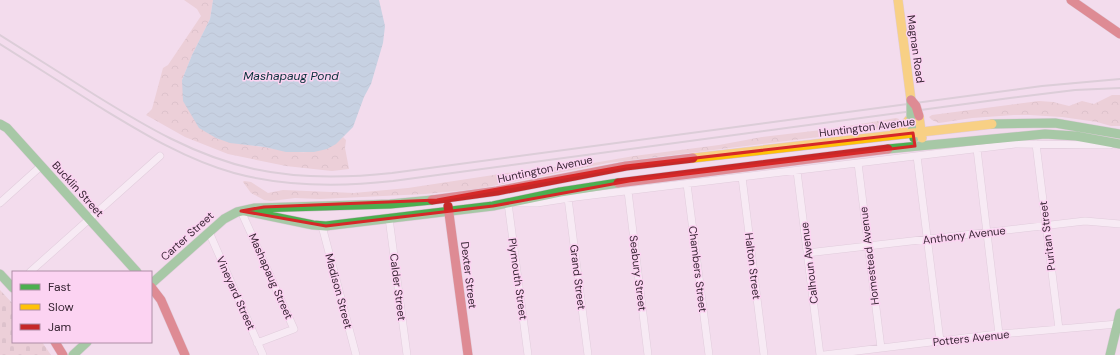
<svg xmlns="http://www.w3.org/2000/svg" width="1120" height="355" font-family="'DM Sans',sans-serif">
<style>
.forest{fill:url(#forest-crowns)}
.cemetery{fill:url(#cemetery-stones)}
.water{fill:url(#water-waves)}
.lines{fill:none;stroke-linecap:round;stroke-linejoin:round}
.street-casing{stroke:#ccb9c8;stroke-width:8}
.fast-casing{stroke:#ccb9c8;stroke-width:10}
.slow-casing{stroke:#ccb9c8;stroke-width:10}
.jam-casing{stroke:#ccb9c8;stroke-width:10}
.street{stroke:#fdfafc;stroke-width:7}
.fast{stroke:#4caf50;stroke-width:9}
.slow{stroke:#ffc107;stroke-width:9}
.jam{stroke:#c62828;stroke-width:9}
.rail{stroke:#c0babe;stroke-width:2}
.fast-bridge-casing{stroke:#ccb9c8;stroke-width:10;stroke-linecap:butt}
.jam-bridge-casing{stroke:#ccb9c8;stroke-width:10;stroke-linecap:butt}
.fast-bridge{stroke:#4caf50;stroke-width:9}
.jam-bridge{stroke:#c62828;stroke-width:9}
.marked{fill:none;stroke:#d62828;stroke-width:3;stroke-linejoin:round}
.labels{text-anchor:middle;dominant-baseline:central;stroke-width:3;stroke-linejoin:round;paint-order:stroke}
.street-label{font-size:11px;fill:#382534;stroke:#fcd3f2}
.water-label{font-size:12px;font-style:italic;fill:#083039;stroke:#fcd3f2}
</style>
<defs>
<pattern id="forest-crowns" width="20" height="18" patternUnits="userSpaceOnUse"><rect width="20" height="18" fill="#e4bebe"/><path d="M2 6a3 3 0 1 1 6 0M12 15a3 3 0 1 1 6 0" fill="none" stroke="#c4a3a4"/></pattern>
<pattern id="cemetery-stones" width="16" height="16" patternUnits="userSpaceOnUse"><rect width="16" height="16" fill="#e4bebe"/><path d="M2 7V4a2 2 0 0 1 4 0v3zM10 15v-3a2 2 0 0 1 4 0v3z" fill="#c4a3a4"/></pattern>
<pattern id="water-waves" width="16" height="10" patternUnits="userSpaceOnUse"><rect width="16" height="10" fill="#92c3d5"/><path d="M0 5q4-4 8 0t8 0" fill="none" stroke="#7fa7b7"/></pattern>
</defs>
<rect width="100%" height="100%" fill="#f3dced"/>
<path class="forest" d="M184,0H213L210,19L192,55L182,80L216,138C232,143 248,145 264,147C292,152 320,159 343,137L346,140L345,148L349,169L332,171L286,166L228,154L185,137L146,115L152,109L163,68L168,65L201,16L197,9Z
M1112,95H1120V126H1111L1097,122L1062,117L1030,115H1014L972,118L939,123L932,120L929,117L932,115L1039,101L1053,102L1069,106L1082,101L1094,104Z
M896,118L899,119V124L893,127L883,129L608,163L477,189L425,194L320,199L295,198L271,201L264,200L251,193L243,182L244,181L251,182L268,193L283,190L354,193L408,188L547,167H561L582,165L634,156L719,145L762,137L830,129Z"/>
<path class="cemetery" d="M0,290L13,304V342H42L51,355H0Z"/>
<path class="water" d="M213,0H379L385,26L383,43L371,84L364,97L353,127L336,144L327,149L314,152H286L265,147L230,143L216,138L199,128L183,101L182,80L192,55L210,19Z"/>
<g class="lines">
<defs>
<path id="street" d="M1036,144L1059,329
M977,149L999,334
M917,156L940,341
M858,163L881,348
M797,171L820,355
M742,177L764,355
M687,184L709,355
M628,191L648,355
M568,198L588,355
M0,203L41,166
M241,211L294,329L257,343
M389,218L407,355
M322,226L356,355
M209,232L263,355
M807,253L1085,221L1120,224
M30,272L160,156
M528,355L508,203H537L576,197L1015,144L1110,145
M824,355L989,335L1118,324"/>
<path id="fast" d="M911,117L914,138
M0,124L7,128L137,272
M992,124L1055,123L1120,134
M888,149L1045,134L1076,136L1120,144
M245,211L313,225L326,226L493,206L560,192L618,183
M0,274L13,288
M151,284L224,219L237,212L255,208L390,204L432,200
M73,355L87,342
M1110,355L1120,313"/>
<path id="slow" d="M898,0L911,100
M919,116L922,138
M892,135L903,127L911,117
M693,158L992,124"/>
<path id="jam" d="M1071,0L1120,34
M618,183L888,149
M432,200L497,191L626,166L693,158
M448,206L468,355
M151,287L161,300L185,355
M55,342L63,355"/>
</defs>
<use href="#street" class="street-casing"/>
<use href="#fast" class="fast-casing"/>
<use href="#slow" class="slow-casing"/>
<use href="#jam" class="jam-casing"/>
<use href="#street" class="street"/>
<use href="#fast" class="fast"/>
<use href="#slow" class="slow"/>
<use href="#jam" class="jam"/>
<path class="rail" d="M0,35C32,55 63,75 95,95C145,126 195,156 254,169C300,179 346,178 392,173L1042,86L1120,79
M0,44C33,65 65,85 98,106C141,132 184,159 234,173C286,187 339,187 393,181L1010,98L1075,90L1120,88"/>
<defs>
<path id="fast-bridge" d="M911,100V117"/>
<path id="jam-bridge" d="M911,100L916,106L919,116"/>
</defs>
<use href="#fast-bridge" class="fast-bridge-casing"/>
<use href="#jam-bridge" class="jam-bridge-casing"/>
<use href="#fast-bridge" class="fast-bridge"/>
<use href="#jam-bridge" class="jam-bridge"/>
</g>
<path d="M0 0H1120V355H0ZM913,133L915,146L629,181L493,206L326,226L241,211L264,207L437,200L626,166Z" fill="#f3dced" fill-opacity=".55" fill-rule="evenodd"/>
<path class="marked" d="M913,133L915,146L629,181L493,206L326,226L241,211L264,207L437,200L626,166Z"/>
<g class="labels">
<g class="street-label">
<text transform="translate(916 49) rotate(82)">Magnan Road</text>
<text transform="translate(867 127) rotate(-7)">Huntington Avenue</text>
<text transform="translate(545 169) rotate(-12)">Huntington Avenue</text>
<text transform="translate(78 189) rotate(48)">Bucklin Street</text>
<text transform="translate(964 235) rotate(-7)">Anthony Avenue</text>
<text transform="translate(187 236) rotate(-42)">Carter Street</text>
<text transform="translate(1047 236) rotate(-97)">Puritan Street</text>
<text transform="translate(869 256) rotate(-97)">Homestead Avenue</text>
<text transform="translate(809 263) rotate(-97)">Calhoun Avenue</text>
<text transform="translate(753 266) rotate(83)">Halton Street</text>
<text transform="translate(698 269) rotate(83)">Chambers Street</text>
<text transform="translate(638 273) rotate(83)">Seabury Street</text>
<text transform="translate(469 275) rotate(83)">Dexter Street</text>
<text transform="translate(271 276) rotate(66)">Mashapaug Street</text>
<text transform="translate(578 277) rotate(83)">Grand Street</text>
<text transform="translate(518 279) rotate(82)">Plymouth Street</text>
<text transform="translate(398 287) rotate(83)">Calder Street</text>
<text transform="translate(339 291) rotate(75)">Madison Street</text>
<text transform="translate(236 293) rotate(66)">Vineyard Street</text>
<text transform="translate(971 338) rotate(-6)">Potters Avenue</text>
</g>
<g class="water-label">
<text x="291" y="76">Mashapaug Pond</text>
</g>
</g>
<rect x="12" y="271" width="140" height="72" fill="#fcd3f2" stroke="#ae8da6"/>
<rect x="20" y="284" width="20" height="6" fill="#4caf50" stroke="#ae8da6"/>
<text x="48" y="291" font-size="12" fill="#382534">Fast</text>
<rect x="20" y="304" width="20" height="6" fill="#ffc107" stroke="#ae8da6"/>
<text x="48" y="311" font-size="12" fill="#382534">Slow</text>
<rect x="20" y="324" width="20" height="6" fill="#c62828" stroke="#ae8da6"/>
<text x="48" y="331" font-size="12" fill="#382534">Jam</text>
</svg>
